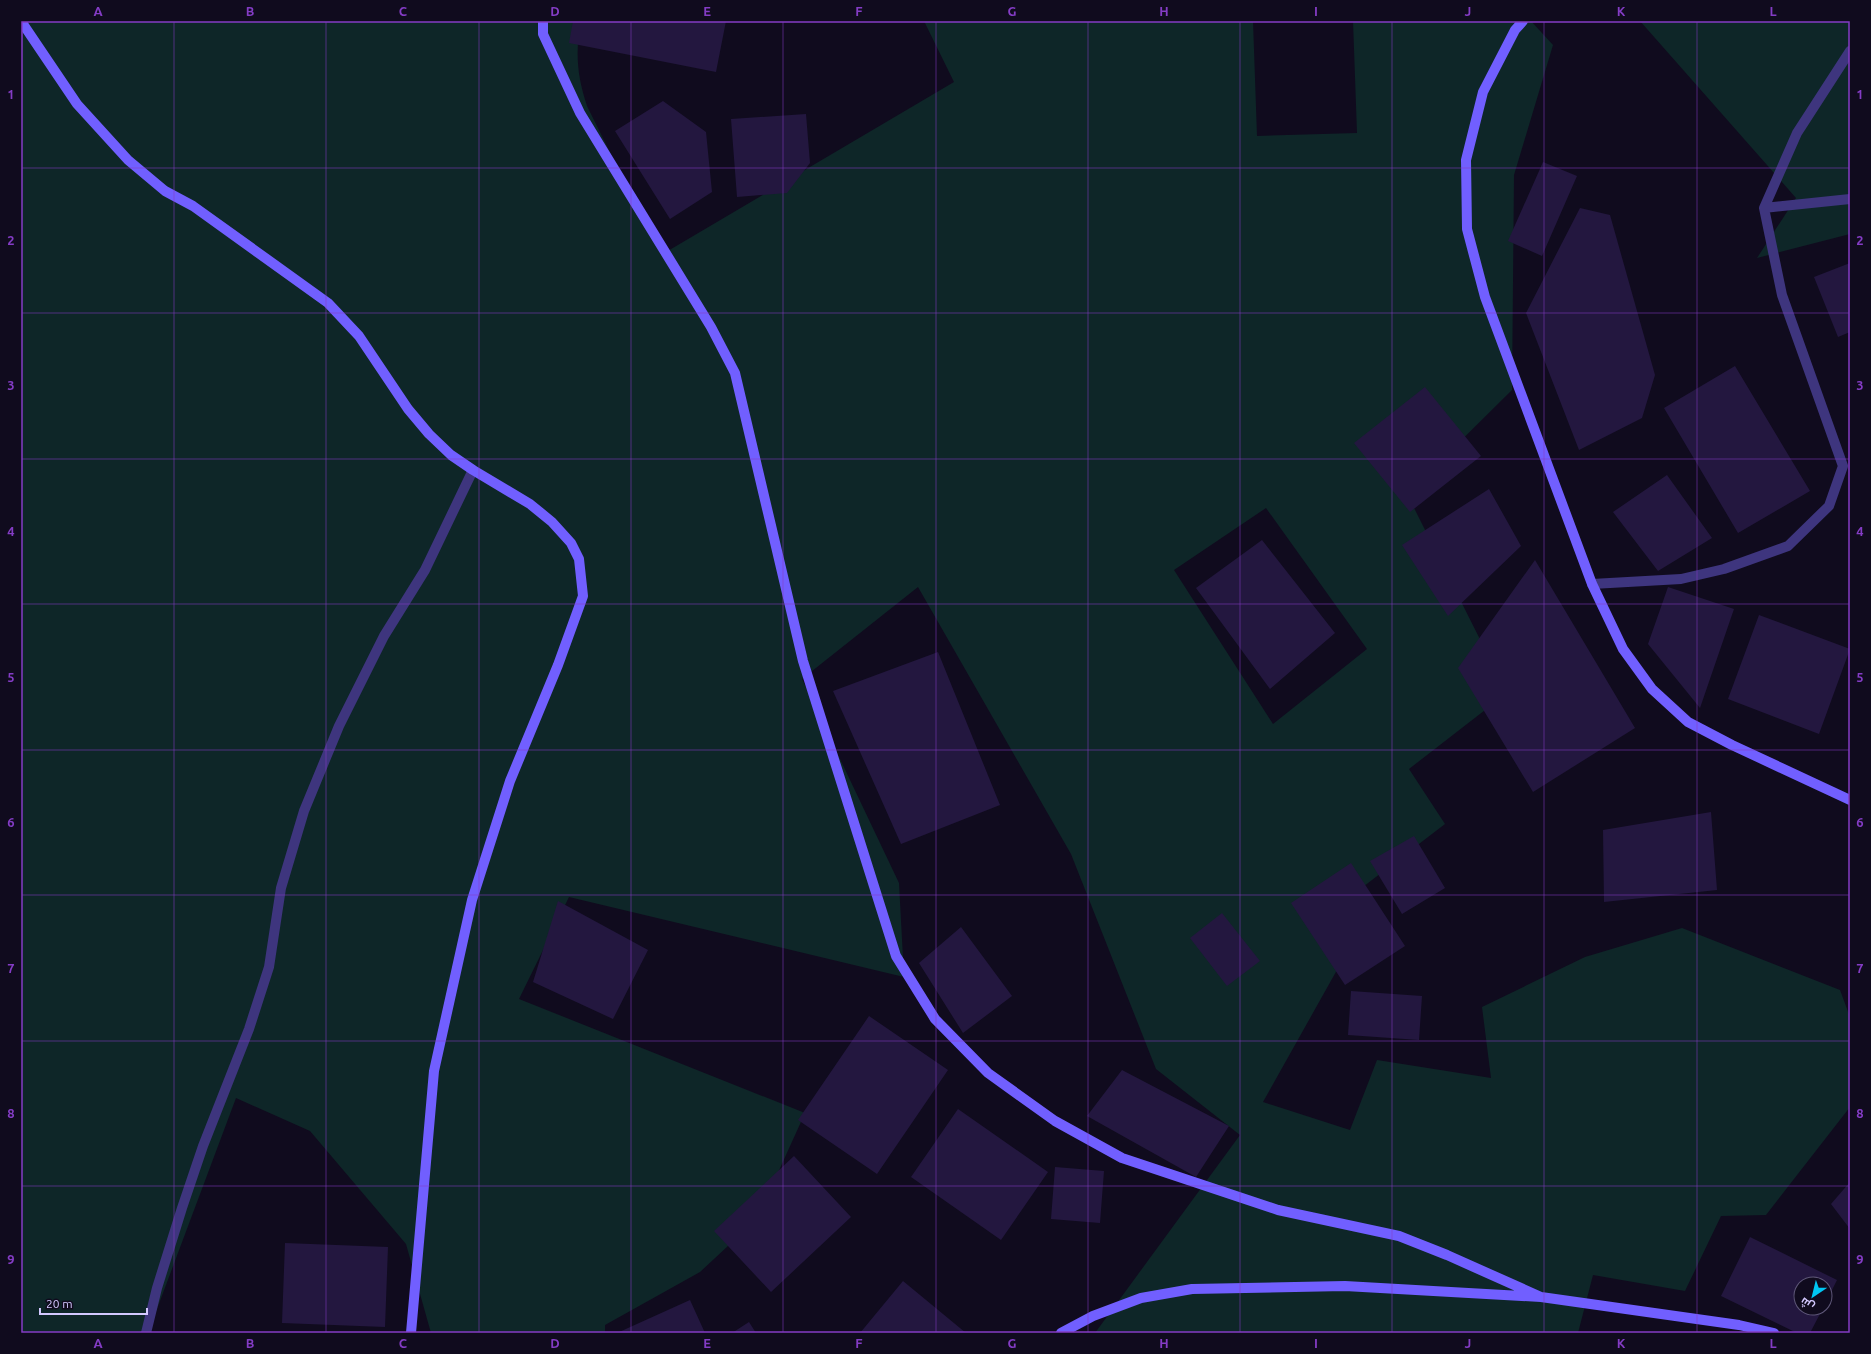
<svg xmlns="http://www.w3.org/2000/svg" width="1871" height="1354" font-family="Ubuntu,Cairo,sans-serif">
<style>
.green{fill:#0e2628;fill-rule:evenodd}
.building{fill:#23173f}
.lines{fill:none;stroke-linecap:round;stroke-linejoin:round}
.street{stroke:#3e357e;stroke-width:10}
.secondary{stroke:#715fff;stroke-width:10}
.grid{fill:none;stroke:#843cc5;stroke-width:1;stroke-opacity:0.55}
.neatline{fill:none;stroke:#843cc5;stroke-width:1.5}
.grid-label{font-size:13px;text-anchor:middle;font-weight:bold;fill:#843cc5}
</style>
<rect width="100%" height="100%" fill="#100b1e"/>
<path class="green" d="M21,21H581C575,53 577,75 587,106L661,255L954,82L924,21H1253L1257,136L1357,133L1353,21H1531L1553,45L1514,175L1512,390L1407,494L1507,693L1409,769L1445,824L1312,926L1337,970L1263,1102L1350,1130L1377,1060L1491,1078L1482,1007L1585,957L1682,928L1840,990L1850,1017V1107L1766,1215L1721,1216L1685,1291L1593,1275L1578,1333H1095L1240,1135L1156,1069L1071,854L918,587L802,679L899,883L904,977L569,897L519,999L805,1113L757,1219L700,1272L605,1325V1333H431L406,1244L310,1131L236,1098L148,1333H21ZM1266,508L1367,649L1273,724L1174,570Z
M1640,21H1850V234L1757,258L1796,198Z"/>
<path class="building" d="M573,21H726L716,72L569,43Z
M663,101L706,132L712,192L670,219L615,131Z
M806,114L810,163L787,193L737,197L731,119Z
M1543,162L1577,176L1542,256L1508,241Z
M1580,208L1610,215L1655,375L1642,418L1579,450L1526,313Z
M1850,263V332L1838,337L1814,277Z
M1735,366L1810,491L1738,533L1664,408Z
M1425,387L1481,456L1410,512L1354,443Z
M1667,475L1712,538L1658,571L1613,512Z
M1489,489L1521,546L1448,616L1402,545Z
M1262,540L1335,633L1270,689L1196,588Z
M1535,560L1635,728L1533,792L1458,668Z
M1668,587L1734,609L1700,708L1648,644Z
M1759,615L1850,649L1819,734L1728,699Z
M938,652L1000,805L901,844L833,691Z
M1711,812L1717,890L1604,902L1603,830Z
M1414,836L1445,888L1402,914L1370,861Z
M1351,863L1405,946L1345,985L1291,903Z
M558,901L648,950L613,1019L533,982Z
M1222,913L1260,961L1227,986L1190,938Z
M961,927L1012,996L963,1033L919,963Z
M1351,991L1422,996L1419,1040L1348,1035Z
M869,1016L948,1070L877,1174L798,1120Z
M1122,1070L1229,1126L1196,1177L1087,1116Z
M958,1109L1048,1172L1001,1240L911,1177Z
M794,1156L851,1217L771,1292L714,1231Z
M1055,1167L1104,1171L1100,1223L1051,1219Z
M1850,1182V1229L1831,1204Z
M1750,1237L1837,1280L1825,1304V1284H1801V1308H1823L1810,1333H1797L1721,1296Z
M285,1243L388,1247L385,1327L282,1323Z
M903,1281L966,1333H860Z
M690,1300L705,1333H617Z
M749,1322L756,1333H732Z"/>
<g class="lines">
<path class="street" d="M1764,208L1797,133L1850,51
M1592,584L1681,579L1724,569L1788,546L1829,506L1843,466L1782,295L1764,208L1850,199
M146,1333L157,1288L182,1208L203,1146L249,1029L269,967L281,888L304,811L339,726L384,636L425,570L473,470"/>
<path class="secondary" d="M21,21L77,104L128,160L165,191L193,206L328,303L359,336L408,409L429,434L451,455L473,470L530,504L552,522L571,543L579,559L583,596L558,665L510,781L472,900L434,1071L411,1333
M543,21V34L580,113L711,327L735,373L803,661L896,956L935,1019L988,1073L1055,1121L1122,1158L1278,1210L1399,1236L1447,1255L1541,1297
M1523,21L1515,30L1483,92L1466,160L1467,229L1485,297L1592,584L1623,649L1652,689L1688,722L1732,745L1850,800
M1061,1333L1093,1316L1141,1298L1192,1289L1345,1286L1541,1297L1739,1325L1774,1333"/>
</g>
<path class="grid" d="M174,21V1333M326,21V1333M479,21V1333M631,21V1333M783,21V1333M936,21V1333M1088,21V1333M1240,21V1333M1392,21V1333M1544,21V1333M1697,21V1333M21,168H1850M21,313H1850M21,459H1850M21,604H1850M21,750H1850M21,895H1850M21,1041H1850M21,1186H1850"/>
<rect width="1871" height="1354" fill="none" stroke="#100b1e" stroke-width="44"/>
<g transform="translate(1813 1296) rotate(215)"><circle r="19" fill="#100b1e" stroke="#5e5778"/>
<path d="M0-3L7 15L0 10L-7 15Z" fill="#00c6f3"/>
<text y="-6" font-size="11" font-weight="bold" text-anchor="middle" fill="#d3c8ff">ش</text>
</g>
<path d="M40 1308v6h107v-6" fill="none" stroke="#d3c8ff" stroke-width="2"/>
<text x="46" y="1308" font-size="12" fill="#d3c8ff" stroke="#100b1e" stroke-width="3" paint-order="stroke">20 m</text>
<rect x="22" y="22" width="1827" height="1310" class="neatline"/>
<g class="grid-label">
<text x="98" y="16">A</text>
<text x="250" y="16">B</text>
<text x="403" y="16">C</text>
<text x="555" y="16">D</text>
<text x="707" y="16">E</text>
<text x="859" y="16">F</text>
<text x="1012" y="16">G</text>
<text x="1164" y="16">H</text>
<text x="1316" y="16">I</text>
<text x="1468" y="16">J</text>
<text x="1621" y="16">K</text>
<text x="1773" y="16">L</text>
<text x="11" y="99">1</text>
<text x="1860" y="99">1</text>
<text x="11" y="245">2</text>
<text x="1860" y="245">2</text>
<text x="11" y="390">3</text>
<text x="1860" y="390">3</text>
<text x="11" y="536">4</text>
<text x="1860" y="536">4</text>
<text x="11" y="682">5</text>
<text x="1860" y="682">5</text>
<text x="11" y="827">6</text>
<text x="1860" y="827">6</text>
<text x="11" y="973">7</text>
<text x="1860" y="973">7</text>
<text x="11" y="1118">8</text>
<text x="1860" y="1118">8</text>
<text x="11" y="1264">9</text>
<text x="1860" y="1264">9</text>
<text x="98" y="1348">A</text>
<text x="250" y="1348">B</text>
<text x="403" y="1348">C</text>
<text x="555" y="1348">D</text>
<text x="707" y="1348">E</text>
<text x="859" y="1348">F</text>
<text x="1012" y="1348">G</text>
<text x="1164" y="1348">H</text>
<text x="1316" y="1348">I</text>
<text x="1468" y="1348">J</text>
<text x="1621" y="1348">K</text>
<text x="1773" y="1348">L</text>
</g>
</svg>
